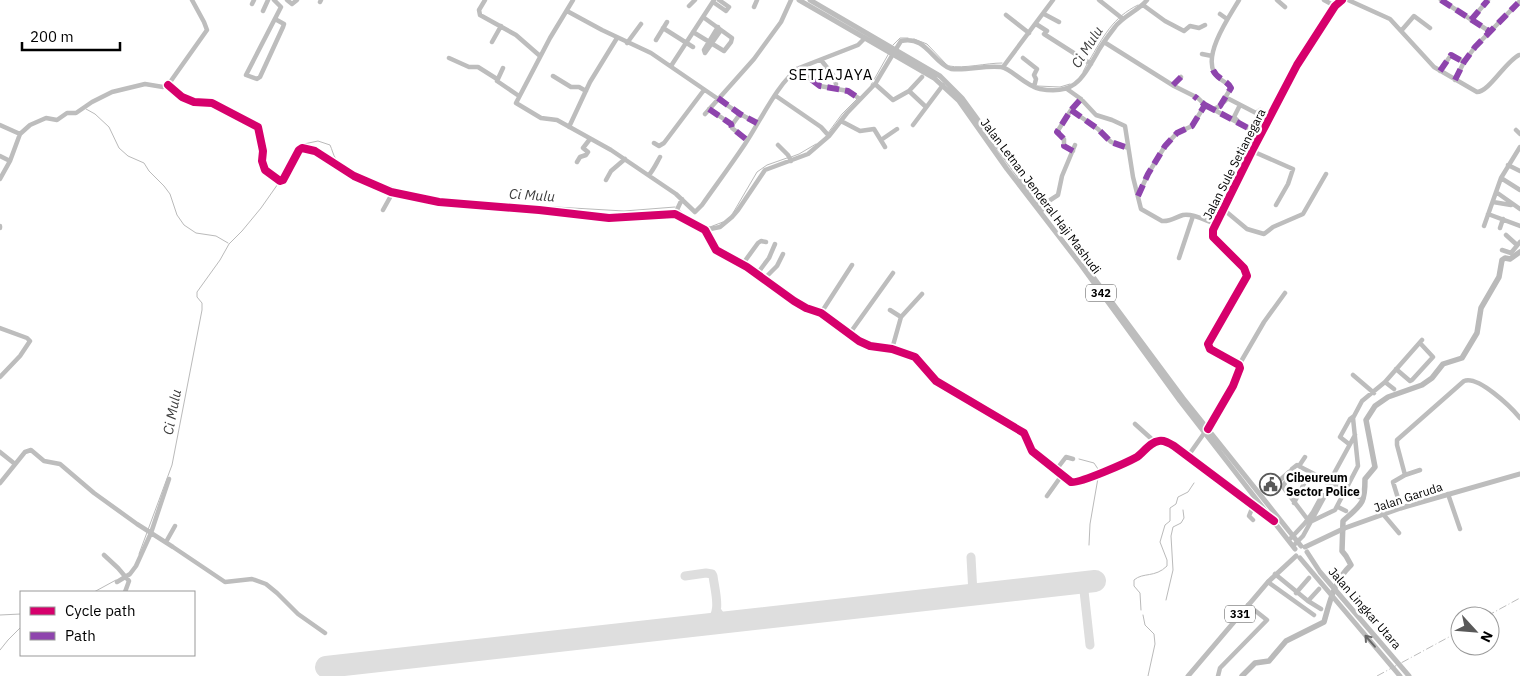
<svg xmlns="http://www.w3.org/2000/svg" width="1520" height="676" font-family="'IBM Plex Sans',sans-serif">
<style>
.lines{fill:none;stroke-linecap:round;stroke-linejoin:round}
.stream{stroke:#bababa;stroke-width:1}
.river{stroke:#bababa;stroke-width:5.5}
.taxiway{stroke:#dedede;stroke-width:9}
.runway{stroke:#dedede;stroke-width:22}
.minor{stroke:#bdbdbd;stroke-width:4.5}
.major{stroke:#bdbdbd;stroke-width:5}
.rail{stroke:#bdbdbd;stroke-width:1;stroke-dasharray:8 2.5 1 2.5;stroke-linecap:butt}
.quiet{stroke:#8e44ad;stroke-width:6;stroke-dasharray:12 6;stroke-linecap:butt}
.cycleway-casing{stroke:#fff;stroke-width:11}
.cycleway{stroke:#d6006c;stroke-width:8}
.oneway{stroke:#686868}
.labels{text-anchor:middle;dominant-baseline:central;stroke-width:5;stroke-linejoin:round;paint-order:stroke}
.shield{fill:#fff;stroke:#4c4c4c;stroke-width:1}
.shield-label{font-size:11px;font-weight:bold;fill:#000}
.street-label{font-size:12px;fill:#000;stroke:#fff}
.poi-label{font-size:12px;font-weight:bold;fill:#000;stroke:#fff;text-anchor:start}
.water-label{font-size:14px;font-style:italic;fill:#3e3e3e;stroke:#fff}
.quarter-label{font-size:15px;letter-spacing:1px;fill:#000;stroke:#fff}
</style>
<rect width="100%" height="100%" fill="#fff"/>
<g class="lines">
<path class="stream" d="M914,39L927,44L946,64
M893,45L900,38H908
M1089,61C1103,37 1113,17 1138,5
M949,66C964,69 986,63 1002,63
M1083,72L1087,64
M871,85L889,53
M1037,86L1060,87L1070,84
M86,109L95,114L109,127L119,148L128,156L144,163L149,171L164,186L170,194L177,215L184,225L196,233L216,236L228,243
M828,133L842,114L858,98
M791,157L799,154L816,144
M281,178L299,145L318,141L330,145C332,149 333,155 336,159C347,173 400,191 419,195
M437,200L624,211L675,207
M678,209L692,221
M733,213L757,172L767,165L787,158
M702,226L710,227L723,222
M1079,459L1094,463L1100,472
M1089,545L1090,524L1098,478
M139,554L172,465L202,310V303L197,297V292L220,260L229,244L242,231L261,208L280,181
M94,592L116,580
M1166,600L1173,570L1171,536L1173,527L1181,523L1184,518L1183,510
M1141,610L1140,593L1134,586V580C1143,572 1155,578 1167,566V560L1160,542L1165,525L1170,521V508L1176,504L1178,497L1188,492L1194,483
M0,615L21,614
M1143,615L1145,625L1154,634L1155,644L1148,676
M0,650L8,640L21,627"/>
<path class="river" d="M1242,676L1255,663L1269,661L1286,641L1324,622C1330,601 1334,581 1351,565L1346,556L1342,551L1343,521C1362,504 1365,504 1365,479L1375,467L1366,420L1375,406L1388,397L1422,385L1432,378L1443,364L1462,358L1477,333L1481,308L1499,277L1502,260L1505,258L1510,259L1520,252"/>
<path class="taxiway" d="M971,557L973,594
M685,576L706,573L712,574L713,576C715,592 723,615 707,624
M1083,582L1090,645
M717,611L721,617L730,622"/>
<path class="runway" d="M326,667L1095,581"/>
<path class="minor" d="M274,0L281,7L246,75L257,79L260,77L283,27L284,24L275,19
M287,0L292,4L297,0
M485,0L479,10L480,15L516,35L540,56
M573,0L550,38L516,103L541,118L557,120L611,150L676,194L695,212L702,205C716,185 731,165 745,144C760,122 778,82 799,68L858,45L865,38
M1099,0L1123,19
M1277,0L1285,7
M1324,0L1335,6
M1348,0L1390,19L1434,67L1477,92C1489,92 1505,62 1519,55
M1441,0L1489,31
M320,2L321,0
M713,2L726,11L729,7L719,0
M252,4L254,0
M1143,5L1165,21L1184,31L1190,26L1199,28L1205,25
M689,6L695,0
M754,7L757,0
M263,11L268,0
M567,11L602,30L651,53L740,114L757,123
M1044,14L1059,22
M1220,14L1227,19
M1006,15L1029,33
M1471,20L1488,0
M1036,24L1047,31L1044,34L1091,64
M718,27L704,50L705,53L721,30
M663,28L693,47
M1401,31L1414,16L1430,28
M693,32L724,51L731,42L732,38L703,17
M656,40L667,22
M492,42L501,26
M1104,42L1174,86L1198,98L1205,105L1192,126L1177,133L1165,146L1148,174L1138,196
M627,43L641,24
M896,49L901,41C926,35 932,62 951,69C968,71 984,65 1001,67C1011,68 1025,86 1040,89C1073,95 1081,81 1096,55C1101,45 1108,36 1115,27C1123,16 1138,11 1147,0
M1202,54L1212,56
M449,58L469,67H478L497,79
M1023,58L1037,69L1034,75L1036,79L1034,87
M821,60L833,75L836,84
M671,66L714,0
M1003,67L1053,0
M503,68L497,81L519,96
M797,69L820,86L848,91L860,99
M1440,71L1451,55L1464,62
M553,76L571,87H579L586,91
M1455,80L1464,62L1475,47L1520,1
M875,84L893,100L909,91L926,107
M168,85L182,97L194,102L212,103L258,127L263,151L262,161L265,170L280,181L283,180L299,150L302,148L315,151L354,176L391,192L439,202L539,210L609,218L675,214L705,230L716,250L747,267L794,301L806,308L821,313L859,341L870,346L892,349L915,357L936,381L1024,433L1032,451L1071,482C1079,484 1128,462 1137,457C1144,452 1150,442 1159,441C1164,440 1169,443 1174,446L1271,519
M1173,85L1181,77
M1067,89L1081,99L1096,115L1112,120L1125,126L1133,177L1141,209L1162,221C1170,222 1176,217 1183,215C1193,213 1206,221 1216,224
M909,91L922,77
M776,96L821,127L829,136
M1224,102L1227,99H1229L1256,113L1260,110L1270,116
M1205,105L1261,135
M709,109L731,124L732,128L747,140
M1214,109L1220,106L1231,88C1227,81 1217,80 1214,72C1204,53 1229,17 1239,0
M1071,110L1098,129L1111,142L1128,148
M705,114L754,59L781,22L791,0
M841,121L860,131L874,129L885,147
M1238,121L1234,117L1240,105
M0,125L20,134L10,161L0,179
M732,125L740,114
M913,125L943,85
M569,127L590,82L617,38
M1516,130L1520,134
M1257,132L1266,114
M20,134L30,125L46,118L57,120L67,113H76L92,102L112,92L145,84L163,87L168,85L207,30L204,22L192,0
M881,140L897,129
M654,143L659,146L664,143L704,90
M778,145L788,155L791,161
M1073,151L1064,146V139L1057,132L1071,110L1081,99
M1252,151L1293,169L1288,184L1276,205
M0,156L10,161
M577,162L580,157L586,155L588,152L583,148L590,139
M1508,165L1520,171
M649,175C654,169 656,164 660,157
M1501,178L1520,190
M606,180L611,171L625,159
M1496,192L1520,209
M1493,202L1511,205
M1041,206L1058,195L1062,176L1075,145
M1223,209L1247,229L1264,234L1273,227L1303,214L1326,174
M383,210L393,192
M675,214L682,199
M1488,214L1520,226
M0,226V228
M1484,226L1501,178L1520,147
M1500,228L1503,219
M705,230L720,227L732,217L738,210L765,170L808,154L829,136L847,113L875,84L893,54
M1506,235L1517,245
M1502,250L1511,253L1520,242
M1179,258L1193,216
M742,265L758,243L761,241L766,242
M757,274L769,258L775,244
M764,279L777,266L783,254
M890,310L901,317
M821,313L852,265
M0,328L27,338L30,341L20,356L0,377
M850,333L893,273
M892,349L901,317L922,294
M1239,365L1264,322L1285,293
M1396,369L1410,381L1412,380L1433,357L1420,343
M1353,375L1374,393
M1385,382L1394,389
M1135,424L1155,442
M1208,429L1233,386L1240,368L1239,365L1210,349L1208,344L1247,276L1244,268L1213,237V230L1252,151L1297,65L1335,6L1342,0
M1349,444L1340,437L1350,419L1354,416
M0,452L15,464
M1188,456L1205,432
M1299,466L1305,457
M1056,470L1066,457L1073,459
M1405,475L1420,470
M0,483L25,452L31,450L44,461L60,464L94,493L137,524L173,547L225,582L252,579L266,584L277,593L298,614L325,633
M1283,487L1280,484V480L1289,472
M1448,494L1460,529
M1047,496L1062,475
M1359,497C1338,486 1317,476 1297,465L1292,469L1283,487L1308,520L1312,521L1335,510L1358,466L1353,418L1362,401L1385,382L1422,340
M1294,503L1310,472
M1253,506L1249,516L1253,520
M1338,507L1346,511
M1401,508L1393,482L1405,475L1397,445V440L1464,381C1478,375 1511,407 1520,418
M1383,514L1399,533
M1291,538L1305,523L1313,512L1355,435
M166,542L175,526
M1293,546L1303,536L1327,492
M104,555L118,568L129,581L125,592
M1275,574L1308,601L1319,589
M117,582L130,574L136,566L151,533L169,479
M1268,582L1314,615
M1296,593L1309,578
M1308,601L1321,609
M1218,676L1220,668L1267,620L1248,605"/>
<path class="major" d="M799,0L934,78L959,101L1007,169L1081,265L1180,401L1295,549
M810,0L940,76L962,98L1043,209
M1085,266L1183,398L1301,546
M1305,547L1345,528L1401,508L1520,474
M1307,552L1320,572L1409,676
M1300,558L1400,676
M1188,676L1268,582L1296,556"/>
<path class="rail" d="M1487,616L1520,598
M1377,676L1460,631"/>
<path class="quiet" d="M1441,0L1489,31
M1471,20L1488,0
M797,69L820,86L848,91L860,99
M1213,70C1217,79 1227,80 1231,88L1220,106L1214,109
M1440,71L1451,55L1464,62
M1455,80L1464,62L1475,47L1518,3
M1173,85L1181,77
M718,98L740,114L757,123
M1205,105L1261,135
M709,109L731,124L732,128L747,140
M1071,110L1098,129L1111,142L1128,148
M1073,151L1064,146V139L1057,132L1071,110L1081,99
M1138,196L1148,174L1165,146L1177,133L1192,126L1205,105L1194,96"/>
<defs>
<path id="cycleway" d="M168,85L182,97L194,102L212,103L258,127L263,151L262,161L265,170L280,181L283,180L299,150L302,148L315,151L354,176L391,192L439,202L539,210L609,218L675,214L705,230L716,250L747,267L794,301L806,308L821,313L859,341L870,346L892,349L915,357L936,381L1024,433L1032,451L1071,482C1079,484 1128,462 1137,457C1144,452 1150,442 1159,441C1164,440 1169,443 1174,446L1274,521
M1208,429L1233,386L1240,368L1239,365L1210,349L1208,344L1247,276L1244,268L1213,237V230L1252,151L1297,65L1335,6L1342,0"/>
</defs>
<use href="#cycleway" class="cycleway-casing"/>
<use href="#cycleway" class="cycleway"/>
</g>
<defs><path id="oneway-shaft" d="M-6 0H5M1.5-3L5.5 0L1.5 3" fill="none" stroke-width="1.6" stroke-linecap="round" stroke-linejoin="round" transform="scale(1.25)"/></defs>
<use class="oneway" href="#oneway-shaft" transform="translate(1370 641) rotate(-131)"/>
<defs>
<symbol id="civic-ring" viewBox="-11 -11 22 22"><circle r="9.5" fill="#fff" stroke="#595959" stroke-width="1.5"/><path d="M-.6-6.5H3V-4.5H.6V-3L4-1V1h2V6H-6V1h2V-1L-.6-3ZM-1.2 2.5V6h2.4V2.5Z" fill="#595959"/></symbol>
</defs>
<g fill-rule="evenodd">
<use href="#civic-ring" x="1258" y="472" width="25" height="25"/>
</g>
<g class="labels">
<g class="shield">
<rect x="1086" y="284.5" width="30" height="17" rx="4"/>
<rect x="1225" y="605.5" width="30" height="17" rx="4"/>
</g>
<g class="shield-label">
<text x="1101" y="293">342</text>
<text x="1240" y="614">331</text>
</g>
<g class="street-label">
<text transform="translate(1234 164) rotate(-63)">Jalan Sule Setianegara</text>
<text transform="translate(1041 196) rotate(53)">Jalan Letnan Jenderal Haji Mashudi</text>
<text transform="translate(1408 497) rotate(-18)">Jalan Garuda</text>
<text transform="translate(1365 608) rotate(49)">Jalan Lingkar Utara</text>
</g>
<g class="poi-label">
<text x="1286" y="477">Cibeureum<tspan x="1286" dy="14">Sector Police</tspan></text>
</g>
<g class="water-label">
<text transform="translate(1087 47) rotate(-58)">Ci Mulu</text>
<text transform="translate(532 195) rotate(4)">Ci Mulu</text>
<text transform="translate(172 412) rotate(-79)">Ci Mulu</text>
</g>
<g class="quarter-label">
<text x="831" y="74">SETIAJAYA</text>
</g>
</g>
<rect x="20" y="591" width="175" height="65" fill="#ffffff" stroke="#999999"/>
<rect x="30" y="607" width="25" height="8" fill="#d6006c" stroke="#999999"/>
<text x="65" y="616" font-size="15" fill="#000000">Cycle path</text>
<rect x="30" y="632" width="25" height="8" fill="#8e44ad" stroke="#999999"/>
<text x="65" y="641" font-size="15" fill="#000000">Path</text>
<g transform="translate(1475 631) rotate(116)"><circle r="24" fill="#ffffff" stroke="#999999"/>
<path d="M0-4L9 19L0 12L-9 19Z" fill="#595959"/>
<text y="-8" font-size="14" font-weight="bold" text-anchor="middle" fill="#000000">N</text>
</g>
<path d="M22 42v8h98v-8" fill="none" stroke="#000000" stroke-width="2.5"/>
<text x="30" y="42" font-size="15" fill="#000000" stroke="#ffffff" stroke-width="4" paint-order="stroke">200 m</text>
</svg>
